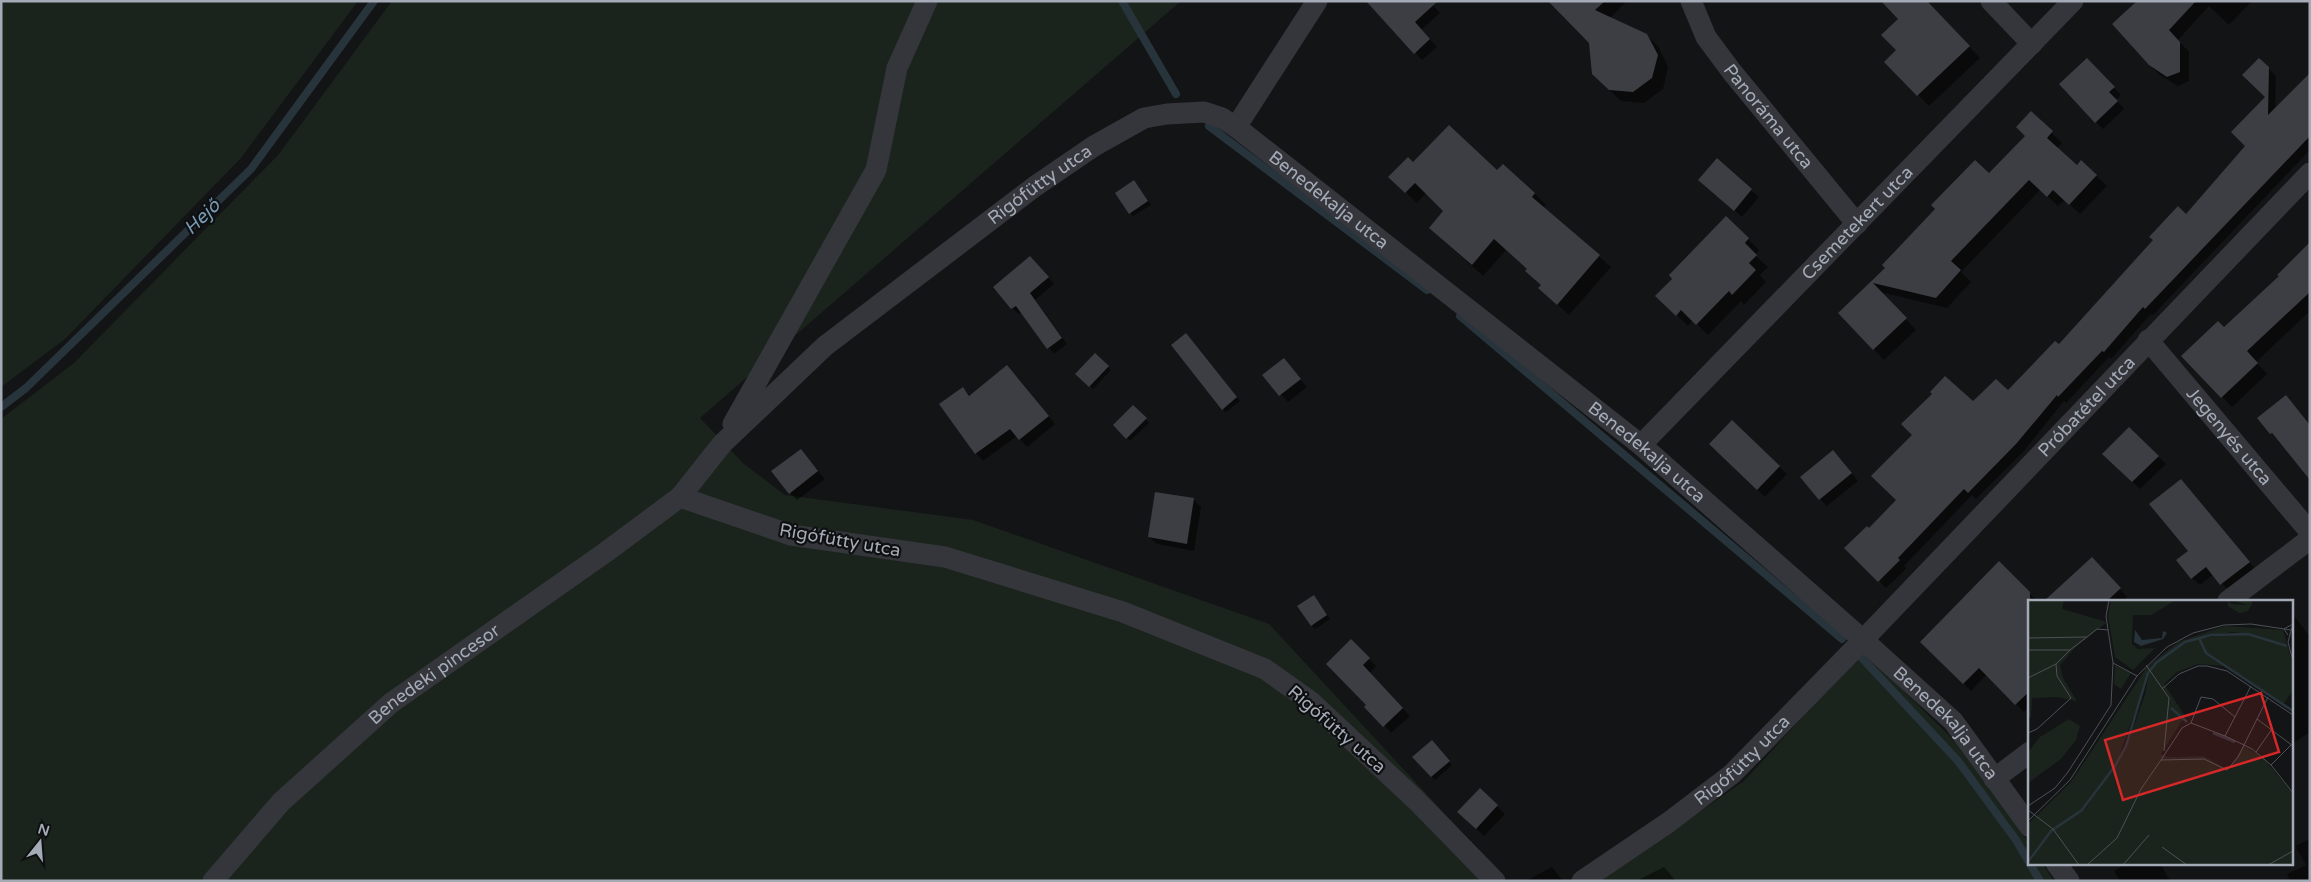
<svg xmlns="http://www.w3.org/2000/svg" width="2311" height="882" font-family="'Varela Round',sans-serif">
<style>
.green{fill:#1b241c}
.shadow{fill:#0007}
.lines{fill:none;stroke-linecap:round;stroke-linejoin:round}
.stream{stroke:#28343b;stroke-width:8}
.building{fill:#3d3e43}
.minor{stroke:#34363b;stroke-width:21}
.labels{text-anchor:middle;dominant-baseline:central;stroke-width:4.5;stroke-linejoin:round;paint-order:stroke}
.street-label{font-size:18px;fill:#a4abb7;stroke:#0e0f10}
.water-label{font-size:19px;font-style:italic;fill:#779cb6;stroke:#0e0f10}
.inset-river{fill:none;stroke:#28343b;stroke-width:2.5}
.inset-road{fill:none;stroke:#4d5056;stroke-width:1}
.view{fill:#d62828;fill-opacity:0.15;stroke:#d62828;stroke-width:2.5}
.inset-edge{fill:none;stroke:#a4abb7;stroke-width:2.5}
</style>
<rect width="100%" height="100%" fill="#131416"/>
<path class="green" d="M1,1H358L241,158L65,339L1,387Z
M392,1H1181L700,418L744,464L785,495L973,520L1269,624L1507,881H1V419L74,363L279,154Z
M1863,651L1969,755L2030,845V863H2042L2054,881H1600L1744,781Z"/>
<path class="shadow" d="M1429,1L1440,13L1421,30L1437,47L1422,60L1374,8Z
M1550,1H1627L1610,18L1646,35L1658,46L1668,67L1663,89L1644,103L1621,101L1604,85L1590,42Z
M1926,1L1980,58L1929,106L1886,62L1898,50Z
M2147,1H2252L2229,25L2209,6L2178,40L2189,52V81L2178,86L2160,75L2150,65Z
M2094,67L2121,95L2116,100L2124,109L2103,129L2096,122Z
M2268,68L2276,76L2275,110L2310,87V150L2153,315L2151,314L2111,359L2109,357L2066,403L2064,401L2023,452L1976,499L1972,495L1904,566L1907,568L1886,588L1846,548L1869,530L1898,500L1973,403L2008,391L2059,346L2186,216L2247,146L2267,97Z
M2031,113L2062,143L2057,148L2077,167L2081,162L2107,186L2080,214L2065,200L2058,206L2040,190L1961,272L1971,282L1947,308L1880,292L1916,330L1884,360L1840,313L1989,175L2026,136Z
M1717,160L1759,197L1742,217L1708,187Z
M1413,164L1497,172L1535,194L1546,205L1543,208L1611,267L1569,315L1539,288L1542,286L1527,271L1528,269L1506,250L1483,276L1430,228L1445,211L1426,193L1417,203L1390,177Z
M1137,185L1151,205L1133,216L1130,213Z
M1726,218L1759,250L1755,255L1768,267L1760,275L1766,282L1744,305L1741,301L1708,335L1693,320L1688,326L1657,296Z
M2310,243V311L2256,362L2267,374L2232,407L2183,356L2224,329L2280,276Z
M1036,263L1054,284L1035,300L1067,344L1054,354L1022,312L1018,314L995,288Z
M1189,338L1240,401L1226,412L1223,409Z
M1095,354L1111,370L1093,389L1077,374Z
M1284,360L1307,387L1288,402L1264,376Z
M1015,374L1055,424L1027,447L1017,436L983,461L976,453L963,388L971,396Z
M2286,396L2310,424V478L2271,433Z
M1133,406L1149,423L1130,441L1114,425Z
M1732,422L1787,474L1765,497L1711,444Z
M2129,428L2166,464L2140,489L2104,454Z
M800,450L825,479L797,500L790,493Z
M1841,459L1858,481L1827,506L1820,499Z
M2181,480L2256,570L2229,591L2214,574L2200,585L2192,578Z
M1194,500L1201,507L1194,551L1157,544L1149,537Z
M1999,563L2037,601H2030V706L2024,712L1987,674L1971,691L1922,642Z
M2099,566L2127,597L2122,601H2046Z
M1314,596L1330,619L1315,629L1312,626Z
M2292,613L2310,637V732L2292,744Z
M1351,641L1376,666L1370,673L1410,716L1391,733L1368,705Z
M1432,742L1452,765L1435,780L1414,757Z
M1480,790L1505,814L1484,836L1466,819Z
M2310,839V881H2290L2287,874L2306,865L2295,846Z
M2127,863H2160L2170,881H2120L2114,871Z
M1552,867L1563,881H1526Z
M1664,867L1676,881H1636Z"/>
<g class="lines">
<path class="stream" d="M1122,1L1176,94
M1209,126L1427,290
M1460,316L1842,639
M1,407L26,388L251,169L374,1
M1861,657L1958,761L2016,840L2040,881"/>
</g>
<path class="building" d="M1366,1H1438L1415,22L1430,39L1414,54Z
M1548,1H1605L1595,10L1647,34L1658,55L1652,78L1633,92L1609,90L1592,74L1589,43Z
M1881,1H1927L1970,46L1917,96L1884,62L1896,50L1881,35L1898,19Z
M2137,1H2196L2169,30L2180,42V72L2167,77L2149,65L2112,24Z
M2087,58L2115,87L2109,92L2118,101L2095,123L2059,84Z
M2259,58L2269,67L2268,115L2310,73V136L2145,309L2143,307L2104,352L2102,351L2058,397L2057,395L2016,444L1968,493L1964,489L1898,558L1900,560L1878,582L1844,548L1867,526L1869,528L1896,500L1871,476L1912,435L1901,424L1932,394L1930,392L1945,376L1973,401L1996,379L2008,390L2055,341L2059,344L2153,240L2149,237L2178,206L2186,214L2245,146L2231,132L2265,97L2242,75Z
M2031,111L2053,131L2047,138L2077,165L2081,160L2097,175L2069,205L2053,190L2047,197L2029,180L1951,261L1961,270L1936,298L1873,283L1907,318L1873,350L1838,313L1885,268L1882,265L1935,209L1931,205L1975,160L1989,173L2025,136L2016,127Z
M1449,125L1497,170L1503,164L1535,193L1532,197L1600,255L1557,305L1538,288L1541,285L1525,271L1527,269L1494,239L1472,265L1429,228L1443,211L1415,183L1405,193L1388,177L1408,157L1413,162Z
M1717,158L1752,189L1734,211L1698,180Z
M1134,180L1148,201L1129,214L1115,193Z
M1726,216L1749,238L1745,243L1757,255L1749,263L1756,270L1732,295L1729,291L1696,325L1681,310L1676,316L1655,296L1672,279L1669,275Z
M2310,242V292L2247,351L2258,363L2221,398L2181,356L2218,321L2224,327L2279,276L2277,275Z
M1030,256L1049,277L1030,293L1062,338L1047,349L1016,306L1011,309L993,287Z
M1186,333L1237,397L1222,410L1171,345Z
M1095,353L1109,366L1089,387L1075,374Z
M1284,358L1301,379L1279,396L1262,375Z
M1007,365L1049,416L1019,440L1010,429L975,454L939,404L963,387L969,396Z
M2286,395L2310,425V480L2272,433L2270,434L2257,418Z
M1133,405L1147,418L1126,439L1113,425Z
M1732,420L1780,466L1757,490L1709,444Z
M2129,427L2159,456L2132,482L2102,454Z
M801,449L818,471L789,494L771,471Z
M1833,450L1852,473L1819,500L1800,477Z
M2181,479L2250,562L2220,585L2206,567L2191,579L2176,560L2188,551L2149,504Z
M1155,492L1194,498L1187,544L1148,537Z
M2092,557L2121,588L2107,601H2044Z
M1999,561L2030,592V691L2015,705L1979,668L1963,684L1920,642Z
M1314,595L1327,615L1311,626L1297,606Z
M1351,639L1370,658L1363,665L1403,708L1383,727L1364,707L1366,705L1326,664Z
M1432,740L1450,761L1431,777L1412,757Z
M1480,788L1498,805L1476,829L1457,812Z"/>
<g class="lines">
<g class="minor">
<path id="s1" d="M1691,1L1706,37L1732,72L1857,224"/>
<path d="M1991,1L2032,44"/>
<path d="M1236,127L1317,1"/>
<path id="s2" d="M2148,340L2310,532"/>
<path d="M733,424L876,170L897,68L927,1"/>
<path id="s3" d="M1641,445L2073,1"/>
<path d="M2228,601L2310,539"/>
<path d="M1994,779L2030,752"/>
<path d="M2056,863L2069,881"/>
<path id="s4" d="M213,881L281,802L391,703L606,552L680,497"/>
<path id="s5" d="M1495,881L1417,801L1310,701L1265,669L1123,612L945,557L791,535L680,497L722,444L825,346L1034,187L1094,146L1144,118L1167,114L1204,112L1222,118L1236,127L1641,445L1863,640L1953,721L2030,827"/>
<path id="s6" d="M1582,881L1669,822L1732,774L1863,640L2310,173"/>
</g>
</g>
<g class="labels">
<g class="street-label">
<text stroke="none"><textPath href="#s1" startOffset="140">Panoráma utca</textPath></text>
<text stroke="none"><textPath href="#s5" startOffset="1404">Rigófütty utca</textPath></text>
<text stroke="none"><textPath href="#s5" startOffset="1742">Benedekalja utca</textPath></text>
<text stroke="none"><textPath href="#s3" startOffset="310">Csemetekert utca</textPath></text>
<text stroke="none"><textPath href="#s6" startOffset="695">Próbatétel utca</textPath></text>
<text stroke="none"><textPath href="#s2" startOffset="126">Jegenyés utca</textPath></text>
<text stroke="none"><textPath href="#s5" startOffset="2148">Benedekalja utca</textPath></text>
<text transform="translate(840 540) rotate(10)">Rigófütty utca</text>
<text stroke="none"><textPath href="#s4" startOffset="304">Benedeki pincesor</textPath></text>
<text stroke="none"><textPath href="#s5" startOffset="2552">Benedekalja utca</textPath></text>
<text transform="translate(1337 729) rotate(41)">Rigófütty utca</text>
<text stroke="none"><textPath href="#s6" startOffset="201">Rigófütty utca</textPath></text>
</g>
<g class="water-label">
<text transform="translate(202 217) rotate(-44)">Hejő</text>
</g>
</g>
<g transform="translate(2028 600)">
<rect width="265" height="265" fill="#131416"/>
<path d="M0,0H36L34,9L79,22L47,48L32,65L35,78L49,101L29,97L4,98L3,118H0ZM83,0H148L123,15H105L104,44L110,49L127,48L105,70L87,57L80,16ZM200,0L203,4L220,5L204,0H224V4L220,11L211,13L200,6ZM197,26L255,30L265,65V90L255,105L196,66L170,64L149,72L136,84L157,116L133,154L140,157L176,156L200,170L216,146L236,159L265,194V265H0L23,231L57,209L90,163L99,145L117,95L121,74L128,64L157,43L170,39L202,34L230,35L204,32L157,41L124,65L89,162L54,209L22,231L0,260V224L43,182L119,67L150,42ZM87,65L103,73L93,89L86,84ZM41,119L52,126L48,140L33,159L0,183V152L12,137Z" fill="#1b241c"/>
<path d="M107,30L114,40L134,38L135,31L139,33L135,39L113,46L106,42Z" fill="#28343b"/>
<path class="inset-river" d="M171,38L178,53L265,111M143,108L159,122M185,133L207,142M0,262L23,231L54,210L87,166L98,146L120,73L128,63L157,42L183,35L220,34L259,46"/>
<path class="inset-road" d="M265,24L260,42L265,61M260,35L256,29L265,24M0,38L58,37M0,50H42L69,29L80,30M85,63L109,76M118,65L141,98L136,151M0,78L28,64L42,50M134,89L151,74L170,66H179L199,71L265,115M240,97L210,157L199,170L176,159L133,160L154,128L163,123L197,136L216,145L224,149L243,165L265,193M229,119L265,146M163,123L173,97L185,99L207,117M0,133L9,129L43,98L29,76L28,64M197,136L223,86M228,152L244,129M243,165L263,145M0,206L27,188L40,172L83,105L85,63L78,16L81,0M0,210L25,229L51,265M0,221L42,180L109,76L139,47L165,33L196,25L223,24L263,30M134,247L159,265M59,265L89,238L113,189L133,160M95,265L121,235M240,265L265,251"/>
<path class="view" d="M233,93L251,152L95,200L77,140Z"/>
<rect width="265" height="265" class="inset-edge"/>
</g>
<rect width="2311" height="882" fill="none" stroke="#a4abb7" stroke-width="5"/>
<g transform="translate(40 842) rotate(17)" stroke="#0e0f10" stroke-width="4" paint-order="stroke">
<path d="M0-4L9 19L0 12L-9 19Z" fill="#a4abb7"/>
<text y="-8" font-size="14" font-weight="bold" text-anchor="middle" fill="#a4abb7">N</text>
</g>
</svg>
